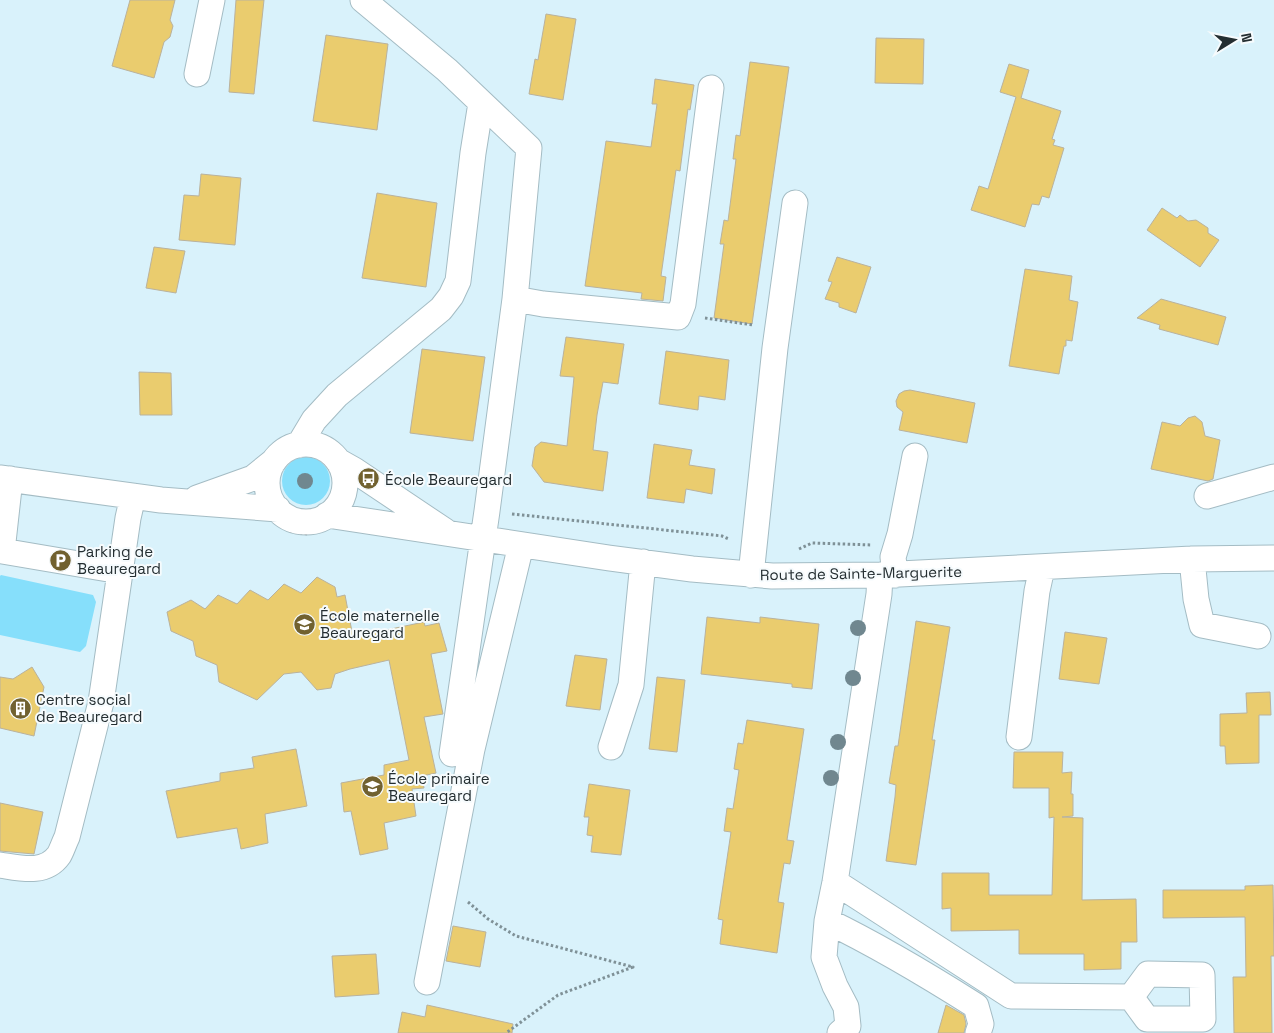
<svg xmlns="http://www.w3.org/2000/svg" width="1274" height="1033" font-family="'Space Grotesk',sans-serif">
<style>
.green{fill:#86dffb}
.building{fill:#eacc6e;stroke:#b9b29e}
.lines{fill:none;stroke-linecap:round;stroke-linejoin:round}
.minor-casing{stroke:#a4bcc4;stroke-width:27}
.path{stroke:#7f9197;stroke-width:3;stroke-dasharray:2.5 2.5;stroke-linecap:butt}
.minor{stroke:#fff;stroke-width:25}
.tree{fill:#70878f}
.labels{text-anchor:middle;dominant-baseline:central;stroke-width:4;stroke-linejoin:round;paint-order:stroke}
.poi-label{font-size:15px;fill:#242e31;stroke:#f6fbfd;text-anchor:start}
.street-label{font-size:15px;fill:#242e31;stroke:#f6fbfd}
</style>
<rect width="100%" height="100%" fill="#d9f2fb"/>
<path class="green" d="M282 481a24 24 0 1 1 48 0a24 24 0 1 1-48 0Z
M1,575L93,595L96,602L86,646L80,652L0,635V576Z"/>
<path class="building" d="M130,0H175L170,20L173,26L170,37L164,42L154,78L112,66Z
M236,0H264L254,94L229,92Z
M546,14L576,19L563,100L529,94L535,59L538,60Z
M326,35L388,44L377,130L313,121Z
M876,38L924,39L923,84L875,83Z
M750,62L789,67L752,324L714,318L724,244H720L724,220L728,221L736,159H733L736,135L740,136Z
M1009,64L1029,70L1021,98L1061,111L1052,139L1055,140L1053,145L1064,148L1049,198L1042,196L1039,205L1032,204L1025,227L971,210L979,186L988,189L1016,97L1000,92Z
M655,79L694,85L690,110L688,109L680,171L676,170L661,276L666,277L663,301L641,299L642,293L585,286L606,141L651,147L657,104H652Z
M201,174L241,178L235,245L179,240L184,195L199,196Z
M377,193L437,203L426,287L362,278Z
M1162,208L1177,218L1180,215L1188,221L1196,220L1208,228V233L1219,240L1200,267L1147,230Z
M154,247L185,251L176,293L146,288Z
M837,257L871,267L856,313L839,307V303L825,299L832,282L828,281Z
M1025,269L1072,276L1069,300L1078,302L1072,341L1066,340V346H1064L1059,374L1009,366Z
M1161,299L1226,317L1218,345L1159,329L1160,325L1137,318Z
M566,337L624,344L618,384L603,382L597,415L593,450L608,452L603,491L544,482L532,466L535,447L541,442L567,446L574,377L560,376Z
M422,349L485,357L473,441L410,433Z
M666,351L729,360L725,400L699,396L698,410L659,404Z
M139,372L171,373L172,415H140Z
M910,390L975,403L967,443L899,430L903,412L897,407L896,401L899,394L904,391Z
M1195,416L1202,422L1205,436L1220,440L1213,479L1208,481L1151,469L1162,422L1180,426L1188,418Z
M654,444L692,450L689,465L715,469L712,494L686,489L684,503L647,498Z
M317,577L335,587L337,597L345,595L353,637L424,622L425,626L439,623L447,651L431,654L443,714L424,717L436,773L422,776L424,788L412,789L416,816L384,823L388,849L360,855L351,811L344,812L341,783L384,775V765L409,760L389,660L350,669L335,674L331,688L317,690L301,672L284,674L257,700L219,682L217,665L196,656L193,641L171,631L167,612L191,600L205,609L218,595L237,604L250,590L268,600L284,584L301,593Z
M707,617L760,623V617L819,624L812,689L792,687V684L701,674Z
M916,621L950,627L932,740H935L916,865L886,861L895,797L896,785L889,783L895,746H898Z
M1065,632L1107,638L1099,684L1059,679Z
M575,655L607,659L600,710L566,706Z
M32,667L44,687L34,736L0,728V677L13,679Z
M657,677L685,680L677,752L649,749Z
M1270,692L1271,715H1259V763L1226,764L1225,746H1220V714L1247,713L1246,693Z
M747,720L804,729L787,840L794,841L790,864L784,863L778,902L784,903L777,953L720,944L723,920L718,919L731,832L724,831L727,808L733,809L739,770L734,769L738,743L743,744Z
M296,749L307,806L265,814L268,843L241,849L237,828L177,838L166,791L220,781V773L254,768L252,757Z
M1014,752H1063L1062,773L1072,772L1071,794H1073V816L1062,817L1083,818L1082,900L1136,899L1137,942H1121V969L1084,970V954H1019V930L951,931V908L942,909V873H989V895H1052L1054,817L1049,818V788H1013Z
M589,784L630,790L621,855L591,852L593,836L587,835L589,817H584Z
M0,803L43,812L34,854L0,851Z
M1273,885L1274,956H1271L1272,1033H1234L1233,977H1246L1245,917L1163,918V890H1245V886Z
M453,926L486,932L480,967L446,961Z
M376,954L379,994L335,997L332,956Z
M427,1005L513,1024L512,1033H398L402,1012L425,1017Z
M946,1005L964,1015L966,1024L964,1033H938Z"/>
<g class="lines">
<defs>
<path id="minor" d="M363,0L447,70L529,148L515,299L487,511L452,754
M197,74L212,0
M515,299L543,304L678,317L683,304L711,88
M267 483a39 39 0 1 1 78 0a39 39 0 1 1-78 0Z
M299,445L314,420L337,395L441,309L451,296L458,281L473,153L481,103
M338,461L354,470L445,531
M0,478L161,500L278,509
M10,479L2,551L120,571
M1207,496L1274,477
M197,498L253,478L274,461
M327,515L609,558L692,569L772,576L880,575L1192,559L1274,558
M1192,559L1196,599L1202,625L1258,636
M751,575L775,348L795,203
M895,575L893,557L900,534L915,456
M1019,737L1037,591L1042,568
M611,747L631,685L643,562
M0,865C20,868 45,875 59,855C62,850 64,843 67,837L101,702L128,518L133,496
M835,882L1011,996L1131,997L1147,1019H1203L1202,975L1148,974L1131,997
M827,921C879,946 927,975 976,1006L981,1024L978,1033
M427,982L472,749L521,545
M840,1033L848,1026L846,1007L835,986L824,957L827,921L835,882L879,594L880,575"/>
</defs>
<use href="#minor" class="minor-casing"/>
<path class="path" d="M705,318L753,325
M512,514L722,536L729,539
M290,531L308,534
M799,549L812,543L872,545
M468,902L488,919L516,936L633,967L558,995L506,1033"/>
<use href="#minor" class="minor"/>
</g>
<g class="tree">
<circle cx="305" cy="481" r="8"/>
<circle cx="858" cy="628" r="8"/>
<circle cx="853" cy="678" r="8"/>
<circle cx="838" cy="742" r="8"/>
<circle cx="831" cy="778" r="8"/>
</g>
<defs>
<symbol id="bus-disc" viewBox="-11 -11 22 22"><circle r="9.5" fill="#71612f" stroke="#f6fbfd"/><path d="M-5-6H5V4H4V6H2V4H-2V6H-4V4H-5ZM-3.5-4V0h7V-4ZM-3.5 1.2v1.5H-2V1.2ZM2 1.2v1.5H3.5V1.2Z" fill="#fff"/></symbol>
<symbol id="parking-disc" viewBox="-11 -11 22 22"><circle r="9.5" fill="#71612f" stroke="#f6fbfd"/><path d="M-3.5-5.5H1a3.5 3.5 0 0 1 0 7H-1V5.5H-3.5ZM-1-3.4V-.6H.8a1.4 1.4 0 0 0 0-2.8Z" fill="#fff"/></symbol>
<symbol id="school-disc" viewBox="-11 -11 22 22"><circle r="9.5" fill="#71612f" stroke="#f6fbfd"/><path d="M0-5L7-2L0 1L-7-2ZM-4 1L0 2.5L4 1V4Q0 6-4 4Z" fill="#fff"/></symbol>
<symbol id="building-disc" viewBox="-11 -11 22 22"><circle r="9.5" fill="#71612f" stroke="#f6fbfd"/><path d="M-4-6H4V6H1V3H-1V6H-4ZM-2.5-4.3h1.7v1.8h-1.7ZM.8-4.3h1.7v1.8H.8ZM-2.5-1h1.7V.8h-1.7ZM.8-1h1.7V.8H.8Z" fill="#fff"/></symbol>
</defs>
<g fill-rule="evenodd">
<use href="#bus-disc" x="356" y="466" width="25" height="25"/>
<use href="#parking-disc" x="48" y="548" width="25" height="25"/>
<use href="#school-disc" x="292" y="612" width="25" height="25"/>
<use href="#building-disc" x="8" y="696" width="25" height="25"/>
<use href="#school-disc" x="360" y="774" width="25" height="25"/>
</g>
<g class="labels">
<g class="poi-label">
<text x="385" y="479">École Beauregard</text>
<text x="77" y="551">Parking de<tspan x="77" dy="17">Beauregard</tspan></text>
<text x="320" y="615">École maternelle<tspan x="320" dy="17">Beauregard</tspan></text>
<text x="36" y="699">Centre social<tspan x="36" dy="17">de Beauregard</tspan></text>
<text x="388" y="778">École primaire<tspan x="388" dy="17">Beauregard</tspan></text>
</g>
<g class="street-label">
<text transform="translate(861 573) rotate(-1)">Route de Sainte-Marguerite</text>
</g>
</g>
<g transform="translate(1234 40) rotate(80)" stroke="#f6fbfd" stroke-width="4" paint-order="stroke">
<path d="M0-4L9 19L0 12L-9 19Z" fill="#242e31"/>
<text y="-8" font-size="14" font-weight="bold" text-anchor="middle" fill="#242e31">N</text>
</g>
</svg>
